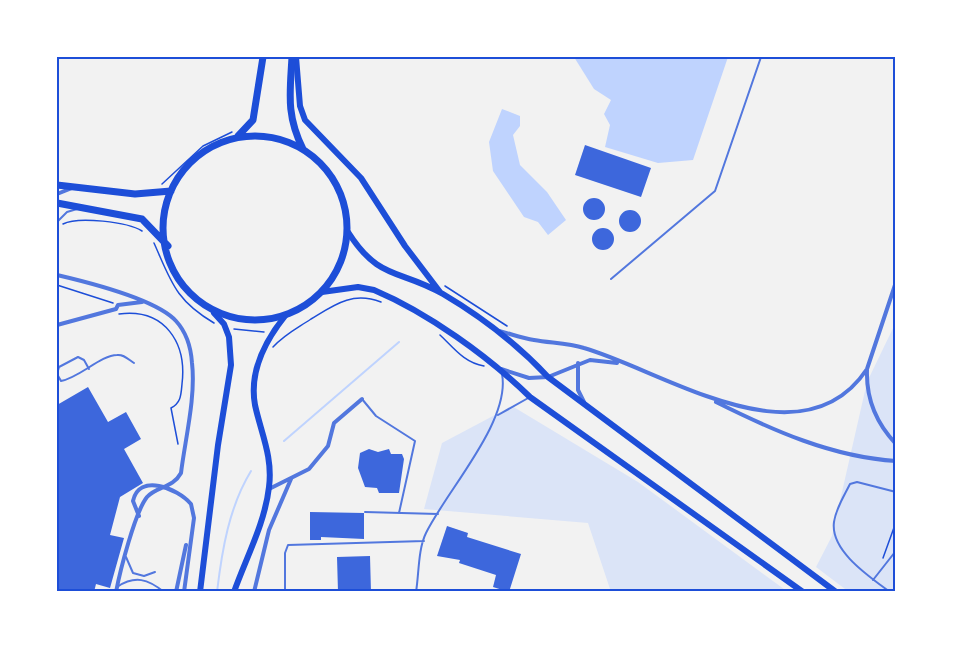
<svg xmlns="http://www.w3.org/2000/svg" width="953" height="649" font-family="'Fira Sans',sans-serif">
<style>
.green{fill:#dbe4f7}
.water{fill:#bfd3fe}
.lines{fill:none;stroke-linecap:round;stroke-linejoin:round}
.stream{stroke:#bfd3fe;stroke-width:2}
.building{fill:#3d67dc}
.path{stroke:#1d4ed8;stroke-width:1.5}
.service{stroke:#5277de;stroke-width:2}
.minor{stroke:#5277de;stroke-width:4}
.secondary{stroke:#1d4ed8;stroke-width:6}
.primary{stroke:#1d4ed8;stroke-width:7}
.neatline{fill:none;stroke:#1d4ed8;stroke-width:2}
</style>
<rect width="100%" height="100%" fill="#f2f2f2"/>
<path class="green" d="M896,322V592H849L816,567L832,536L867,382Z
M512,406L638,482L788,592H611L588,523L424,509L442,443Z"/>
<path class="water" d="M574,57H728L693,160L658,163L605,147L610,125L604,114L611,100L594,89Z
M502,109L520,116V126L513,135L520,165L547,192L566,220L548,235L538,222L524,217L493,171L489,142Z"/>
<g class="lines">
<path class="stream" d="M284,441L399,342
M217,592C222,550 229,507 251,471"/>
</g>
<path class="building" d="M585,145L651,168L641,197L575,175Z
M583 209a11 11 0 1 1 22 0a11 11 0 1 1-22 0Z
M619 221a11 11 0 1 1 22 0a11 11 0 1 1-22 0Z
M592 239a11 11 0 1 1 22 0a11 11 0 1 1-22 0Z
M88,387L108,422L126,412L141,439L124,449L143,483L120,497L110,535L124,538L110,588L96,584L94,592H57V405Z
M369,449L378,452L389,449L391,454H402L404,459L399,493H379L377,488L365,487L358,468L360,453Z
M310,512L364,513V539L321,537V540H310Z
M447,526L468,533L467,537L521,554L509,592L493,587L496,575L459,563L460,560L437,556Z
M370,556L371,592H338L337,557Z"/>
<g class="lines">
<path class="path" d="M162,184L203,146L232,132
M63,224C78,216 128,222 142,231
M154,243C171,281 175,300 214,323
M57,285L113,303
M445,286L507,326
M119,314C165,308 187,343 182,384C181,395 181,403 171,408L178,444
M234,329L264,332
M440,335C453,347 464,363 484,366
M273,347C285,334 296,329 311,319C334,305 352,291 381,302
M883,558L896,522"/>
<path class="service" d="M57,222L67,212L77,209
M611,279L715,191L761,57
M89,369L84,360L78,357L59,367L57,374L61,381C79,378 101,355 117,355C123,354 128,359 134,363
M362,399L376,416L415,441L399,513
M498,415L530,397
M365,512L438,514
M126,557L133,573L144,576L155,572
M873,580L895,552
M117,587C135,575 148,579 164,592
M285,592V553L288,545L424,541
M416,592C419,574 418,549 426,533C447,490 511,421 502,374
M890,592C870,577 830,551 834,522C836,508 844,496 850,484L857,482L896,492"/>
<path class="minor" d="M57,194L72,188
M57,275C87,282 156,299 176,321C187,333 191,348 192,363C196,397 185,440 181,473C173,488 157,486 147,497C135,512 120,571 116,592
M57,325L116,309L118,305L142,302
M499,331C511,334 522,338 534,340C550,343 568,343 584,348C664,371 802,467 867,369L896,282
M578,363V390L584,402
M501,369L529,378L548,377L590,360L617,363
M867,370C866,399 876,423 896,444
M716,402C772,430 832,457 896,461
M269,489L309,469L328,446L334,423L362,399
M139,516L133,501C139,473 177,488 191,504L194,518L184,592
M176,592L186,545
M254,592L269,530L291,479"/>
<path class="secondary" d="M296,57L300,106L305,120L361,178L405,246L440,292
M348,232C379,281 400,269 443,294C482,317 517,344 548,377L836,592
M322,292L358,287L374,290C428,313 488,356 530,397L803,592
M200,592L218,445L231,365L229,337L224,324L214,313
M234,592C246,558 265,523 269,487C273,457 261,433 255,405C249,372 265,341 285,316"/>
<path class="primary" d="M292,57C290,93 286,115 303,149
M238,136L253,120L263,57
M163 228a92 92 0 1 1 184 0a92 92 0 1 1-184 0Z
M57,185L135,194L171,191
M57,203L142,219L168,246"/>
</g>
<rect width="953" height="649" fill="none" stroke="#ffffff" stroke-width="117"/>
<rect x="58" y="58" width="836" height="532" class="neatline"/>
</svg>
